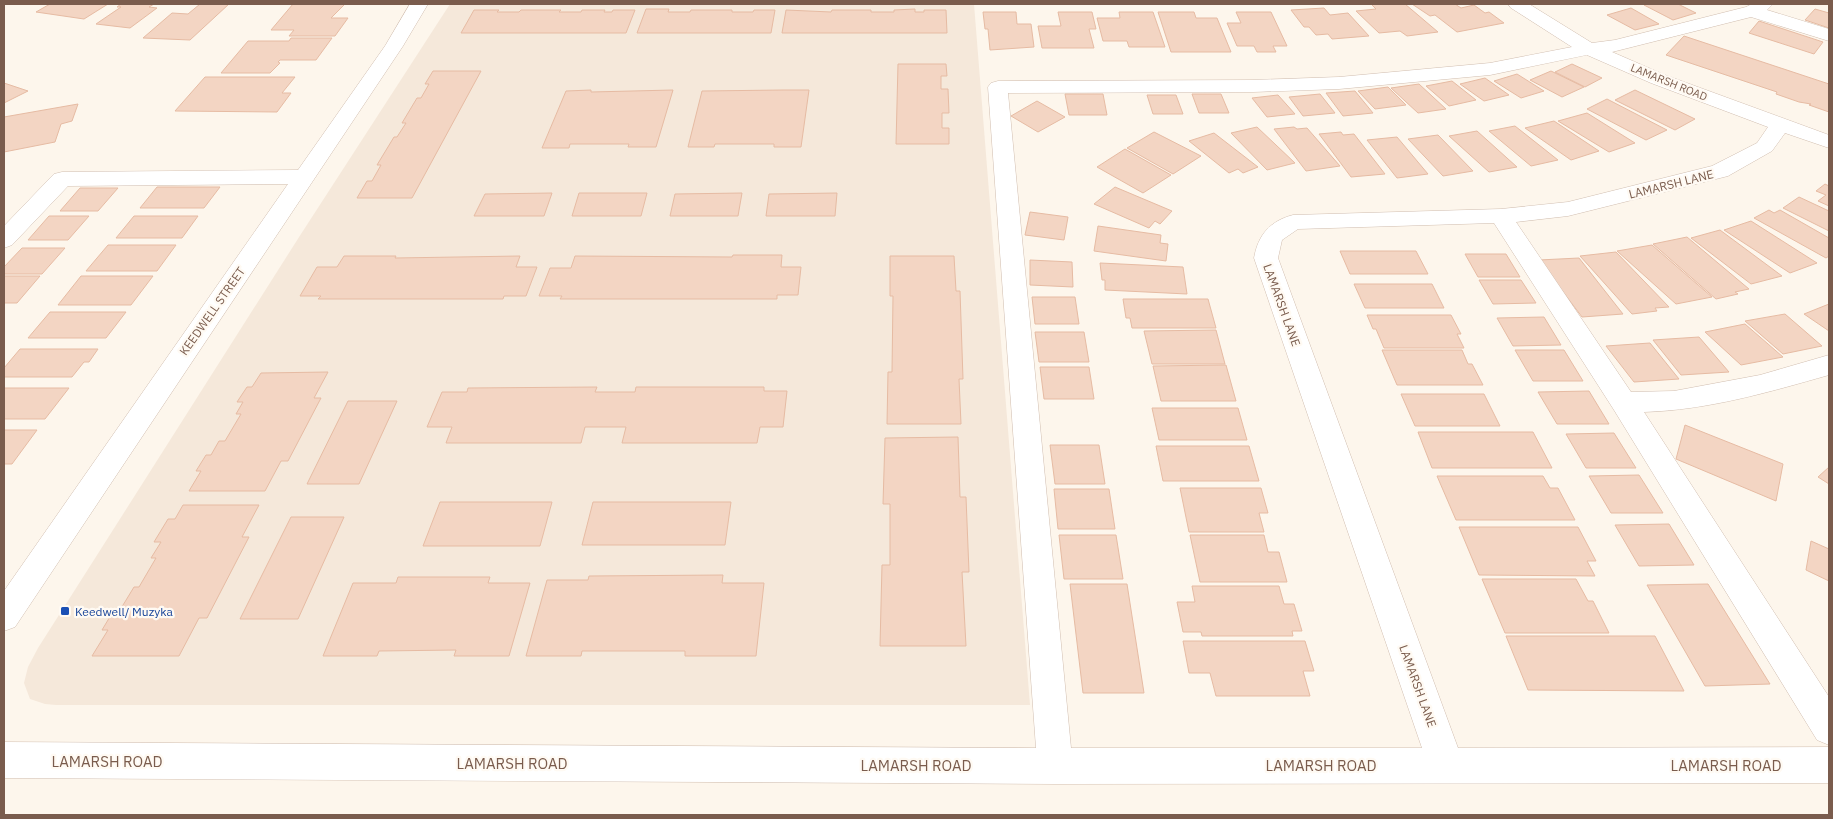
<svg xmlns="http://www.w3.org/2000/svg" width="1833" height="819" font-family="'IBM Plex Sans',sans-serif">
<style>
.residential{fill:#f5e8da}
.building{fill:#f3d5c3;stroke:#e6bba3}
.lines{fill:none;stroke-linecap:round;stroke-linejoin:round}
.minor-casing{stroke:#d1beb0;stroke-width:1}
.minor{fill:#fff;fill-rule:evenodd}
.transit-dot{fill:#1a4fb4;stroke:#fffaf3;stroke-width:2}
.labels{text-anchor:middle;dominant-baseline:central;stroke-width:4.5;stroke-linejoin:round;paint-order:stroke}
.far-street-label{font-size:11px;fill:#7a5c4d;stroke:#fffaf3}
.street-label{font-size:12px;fill:#7a5c4d;stroke:#fffaf3}
.transit-label{font-size:12px;fill:#164399;stroke:#fffaf3;text-anchor:start}
.near-street-label{font-size:15px;fill:#7a5c4d;stroke:#fffaf3}
</style>
<rect width="100%" height="100%" fill="#fdf6ec"/>
<path class="residential" d="M450,4H974L1030,705H56L45,704L30,699L24,683L28,667L38,648L301,234Z"/>
<path class="building" d="M50,4H108L84,19L36,12Z
M121,4H154L149,7L157,8L130,28L96,24L121,7H117Z
M200,4H229L190,40L143,38L172,13L188,14Z
M293,4H345L331,18H348L335,36H289L294,30H271Z
M1371,4H1405L1438,32L1407,36L1400,31L1379,33L1356,11L1376,9Z
M1412,4H1455L1461,8L1474,5L1485,13L1489,12L1504,23L1457,32L1435,15L1430,16Z
M1647,4H1678L1696,13L1673,20L1644,5Z
M1324,8L1330,15L1348,13L1369,36L1332,39L1328,34L1316,35L1309,27H1304L1291,10Z
M1631,8L1659,24L1635,30L1607,15Z
M646,9H669L668,12H690L691,10H732V12H753L754,10H775L771,33H637Z
M915,9V12H924V10H946L947,33H782L786,10L831,12L832,10H871V12H894V10Z
M1815,9L1829,13V28L1805,20Z
M474,10H499L497,12H519L521,10H561L559,12H581L582,10H605L604,12H612L613,10H635L626,33H461Z
M983,12H1016L1017,24H1031L1034,47L990,50L988,29H985Z
M1058,12H1092L1096,29H1089L1094,48H1042L1038,26H1061Z
M1119,12H1153L1165,47H1129L1127,41H1103L1097,18H1120Z
M1158,12H1194L1196,18H1217L1231,52H1171Z
M1236,12H1271L1287,46H1273L1276,52H1257L1254,46H1237L1227,23H1241Z
M1759,21L1823,42L1814,54L1749,33Z
M1684,36L1829,84V112L1809,105L1811,104L1799,102L1776,94L1777,92L1666,55Z
M291,38H332L316,60H280L278,62L280,63L270,73H221L248,41H289Z
M898,64H946L947,76H941V89H948L949,113H942V128H949V144H896Z
M1572,64L1602,78L1585,87L1555,72Z
M433,71H481L412,198H357L367,181H372L381,165H377L394,137H397L406,123H402L417,98H421L429,84H425Z
M1551,71L1584,87L1562,97L1530,80Z
M1517,74L1544,91L1521,98L1494,81Z
M205,77H295L282,93H291L277,112L175,111Z
M1485,78L1509,95L1484,101L1460,84Z
M1452,81L1476,100L1449,106L1426,86Z
M4,83L28,91L4,103Z
M1419,84L1446,109L1418,113L1391,88Z
M1388,87L1406,105L1375,109L1358,91Z
M591,90V92L673,90L656,147H628L629,144H570L569,148H542L566,91Z
M783,90H809L801,147H774V144H715L714,147H688L702,91Z
M1635,90L1695,119L1675,130L1615,100Z
M1355,91L1373,113L1343,116L1326,93Z
M1065,94H1103L1107,115H1069Z
M1192,94H1221L1229,113H1199Z
M1320,94L1335,113L1303,116L1289,97Z
M1147,95H1176L1183,114H1153Z
M1278,95L1295,114L1267,117L1252,98Z
M1607,99L1667,130L1646,140L1587,109Z
M1037,101L1065,117L1038,132L1011,116Z
M78,104L72,121L61,124L55,142L4,152V117Z
M1587,113L1635,143L1609,152L1558,121Z
M1554,121L1599,151L1571,160L1525,128Z
M1515,126L1558,160L1531,166L1489,131Z
M1257,127L1295,163L1267,170L1231,133Z
M1294,127L1297,129L1307,128L1340,166L1306,171L1274,129Z
M1477,131L1517,167L1489,172L1449,136Z
M1154,132L1201,156L1173,174L1127,148Z
M1341,132L1343,135L1354,134L1385,174L1351,177L1319,134Z
M1214,133L1258,167L1243,173L1238,169L1229,173L1189,141Z
M1438,135L1473,171L1443,176L1408,139Z
M1397,137L1428,174L1397,178L1367,140Z
M1125,149L1171,175L1143,193L1097,167Z
M1825,184L1829,186V206L1818,201L1826,195L1816,191Z
M157,187H220L204,208H140Z
M1115,187L1172,211L1160,224L1155,221L1149,228L1094,204Z
M80,188H118L98,211H60Z
M552,193L544,216H474L485,194Z
M579,193H647L641,216H572Z
M742,193L738,216H670L675,194Z
M837,193L835,216H766L769,194Z
M1799,197L1829,211V231L1783,208Z
M1769,210L1774,213L1780,210L1829,238V256L1826,258L1754,218Z
M1030,212L1068,217L1064,240L1025,235Z
M49,216H89L68,240H28Z
M134,216H198L182,238H116Z
M1751,221L1817,263L1790,273L1724,230Z
M1098,226L1161,235L1160,243L1168,244L1166,261L1094,251Z
M1720,230L1782,276L1751,284L1691,238Z
M1687,237L1749,289L1735,292L1738,294L1716,299L1653,244Z
M108,245H176L157,271H86Z
M1652,245L1712,297L1676,304L1617,251Z
M22,248H65L42,274H4V267Z
M1340,251H1416L1428,274H1350Z
M1616,252L1669,307L1655,308L1657,311L1632,314L1580,256Z
M1465,254H1506L1520,277H1478Z
M733,255H782L781,267H801L798,295H777V299H560L562,296H539L550,268H571L575,256L732,257Z
M344,256H396L395,258L520,256L516,267H537L526,296H504L503,299H318L321,296H300L317,267H337Z
M890,256H954L956,291H960L963,379H959L961,424H887L888,372H892L893,296H890Z
M1579,258L1623,314L1582,317L1539,260Z
M1030,260L1072,262L1073,287L1030,285Z
M1100,263L1183,267L1187,294L1105,290V280H1102Z
M4,276H40L17,303H4Z
M81,276H153L131,305H58Z
M1479,280H1521L1536,303L1493,304Z
M1354,284H1432L1444,308H1365Z
M1032,297H1075L1079,324H1035Z
M1123,299H1208L1216,328H1132L1130,318H1126Z
M1829,304V331L1804,314Z
M50,312H126L106,338H28Z
M1785,314L1822,346L1783,354L1745,321Z
M1367,315H1451L1461,334H1457L1464,348H1384L1376,329H1373Z
M1544,317L1561,345L1513,346L1497,318Z
M1745,324L1783,357L1741,365L1705,332Z
M1216,330L1225,364H1152L1144,331Z
M1035,332H1084L1089,362H1039Z
M1699,337L1729,372L1681,375L1653,340Z
M1650,343L1679,379L1634,382L1606,346Z
M20,349H98L89,362H84L72,377H4V368Z
M1382,350H1462L1468,364H1472L1483,385H1397Z
M1515,350H1564L1583,381H1533Z
M1226,365L1236,401H1161L1153,366Z
M1040,367H1089L1094,399H1044Z
M328,372L314,398H321L288,461H281L265,491H189L201,471H196L206,455H211L219,441H225L241,414H236L243,402H237L247,387H252L261,373Z
M597,387L595,392H635L636,387H764V391H787L783,427H760L757,443H622L626,427H585L581,443H446L452,427H427L442,392H467L468,388Z
M4,388H69L45,419H4Z
M1589,391L1609,424H1557L1538,392Z
M1401,394H1484L1500,426H1415Z
M348,401H397L359,484H307Z
M1152,408H1238L1247,440H1159Z
M1685,425L1783,464L1776,501L1676,459Z
M4,430H37L12,464H4Z
M1418,432H1533L1552,468H1432Z
M1614,433L1636,468H1586L1566,434Z
M958,437L960,497H966L969,572H962L966,646H880L882,565H890V504H883L885,438Z
M1050,445H1099L1105,484H1055Z
M1156,446H1249L1259,481H1163Z
M1829,467V484L1818,477Z
M1639,475L1663,513H1611L1589,476Z
M1437,476H1543L1550,488H1558L1575,520H1456Z
M1180,488H1261L1268,513H1259L1264,532H1189Z
M1054,489H1109L1115,529H1058Z
M440,502H552L540,546H423Z
M593,502H731L725,545H582Z
M183,505H259L242,537H249L207,618H199L179,656H92L108,630H102L114,610H120L134,587H139L156,558H151L161,542H154L168,519H175Z
M291,517H344L298,619H240Z
M1669,524L1694,565L1639,566L1615,525Z
M1459,527H1578L1596,561H1587L1595,576L1479,575Z
M1059,535H1116L1123,579H1064Z
M1190,535H1264L1268,552H1279L1287,582H1200Z
M1811,541L1829,549V581L1806,570Z
M723,575L722,583H764L756,656H685V651H582L581,656H526L547,580H588L589,576Z
M398,577H490L488,583H530L509,656H454L456,650L379,651L377,656H323L353,583H396Z
M1482,579H1576L1588,601H1593L1609,633H1505Z
M1070,584H1127L1144,693H1083Z
M1708,584L1770,684L1705,686L1647,585Z
M1192,586H1279L1284,604H1294L1302,631H1292L1293,636H1202L1201,632H1183L1177,602H1195Z
M1506,636H1655L1684,691L1528,690Z
M1183,641H1305L1314,671H1303L1310,696H1216L1210,673H1189Z"/>
<g class="lines">
<defs>
<path id="minor" d="M410,4H428L403,46L15,627L4,631V591L288,184L68,186L12,245L4,248V226L54,174L62,172L298,170L385,46Z
M1508,4H1529L1592,43L1615,40L1746,7L1752,4H1773L1767,10L1829,29V41L1751,17L1612,52L1665,75L1829,135V148L1785,133L1772,151L1728,176L1568,216L1516,222L1631,392L1674,391L1760,375L1829,355V375C1769,392 1708,410 1644,412L1829,697V745L1817,740L1614,410L1494,223L1298,229L1282,240L1278,258L1458,748L1829,747V783L1055,784L4,778V742L1036,748L988,87L991,83L998,81L1253,80L1339,77L1490,63L1572,47L1511,8ZM1587,55L1651,83L1768,127L1757,143L1712,166L1568,202L1501,209L1293,215C1270,221 1258,235 1254,258L1422,748H1071L1008,93L1253,92L1339,89L1490,75Z"/>
</defs>
<use href="#minor" class="minor-casing"/>
<use href="#minor" class="minor"/>
</g>
<rect class="transit-dot" x="60" y="606" width="10" height="10" rx="2.5"/>
<g class="labels">
<g class="far-street-label">
<text transform="translate(1669 82) rotate(22)">LAMARSH ROAD</text>
</g>
<g class="street-label">
<text transform="translate(1671 184) rotate(-14)">LAMARSH LANE</text>
<text transform="translate(1282 305) rotate(70)">LAMARSH LANE</text>
<text transform="translate(212 311) rotate(-55)">KEEDWELL STREET</text>
<text transform="translate(1418 686) rotate(70)">LAMARSH LANE</text>
</g>
<g class="transit-label">
<text x="75" y="611">Keedwell/ Muzyka</text>
</g>
<g class="near-street-label">
<text x="107" y="761">LAMARSH ROAD</text>
<text x="512" y="763">LAMARSH ROAD</text>
<text x="916" y="765">LAMARSH ROAD</text>
<text x="1321" y="765">LAMARSH ROAD</text>
<text x="1726" y="765">LAMARSH ROAD</text>
</g>
</g>
<rect width="1833" height="819" fill="none" stroke="#7a5c4d" stroke-width="10"/>
</svg>
